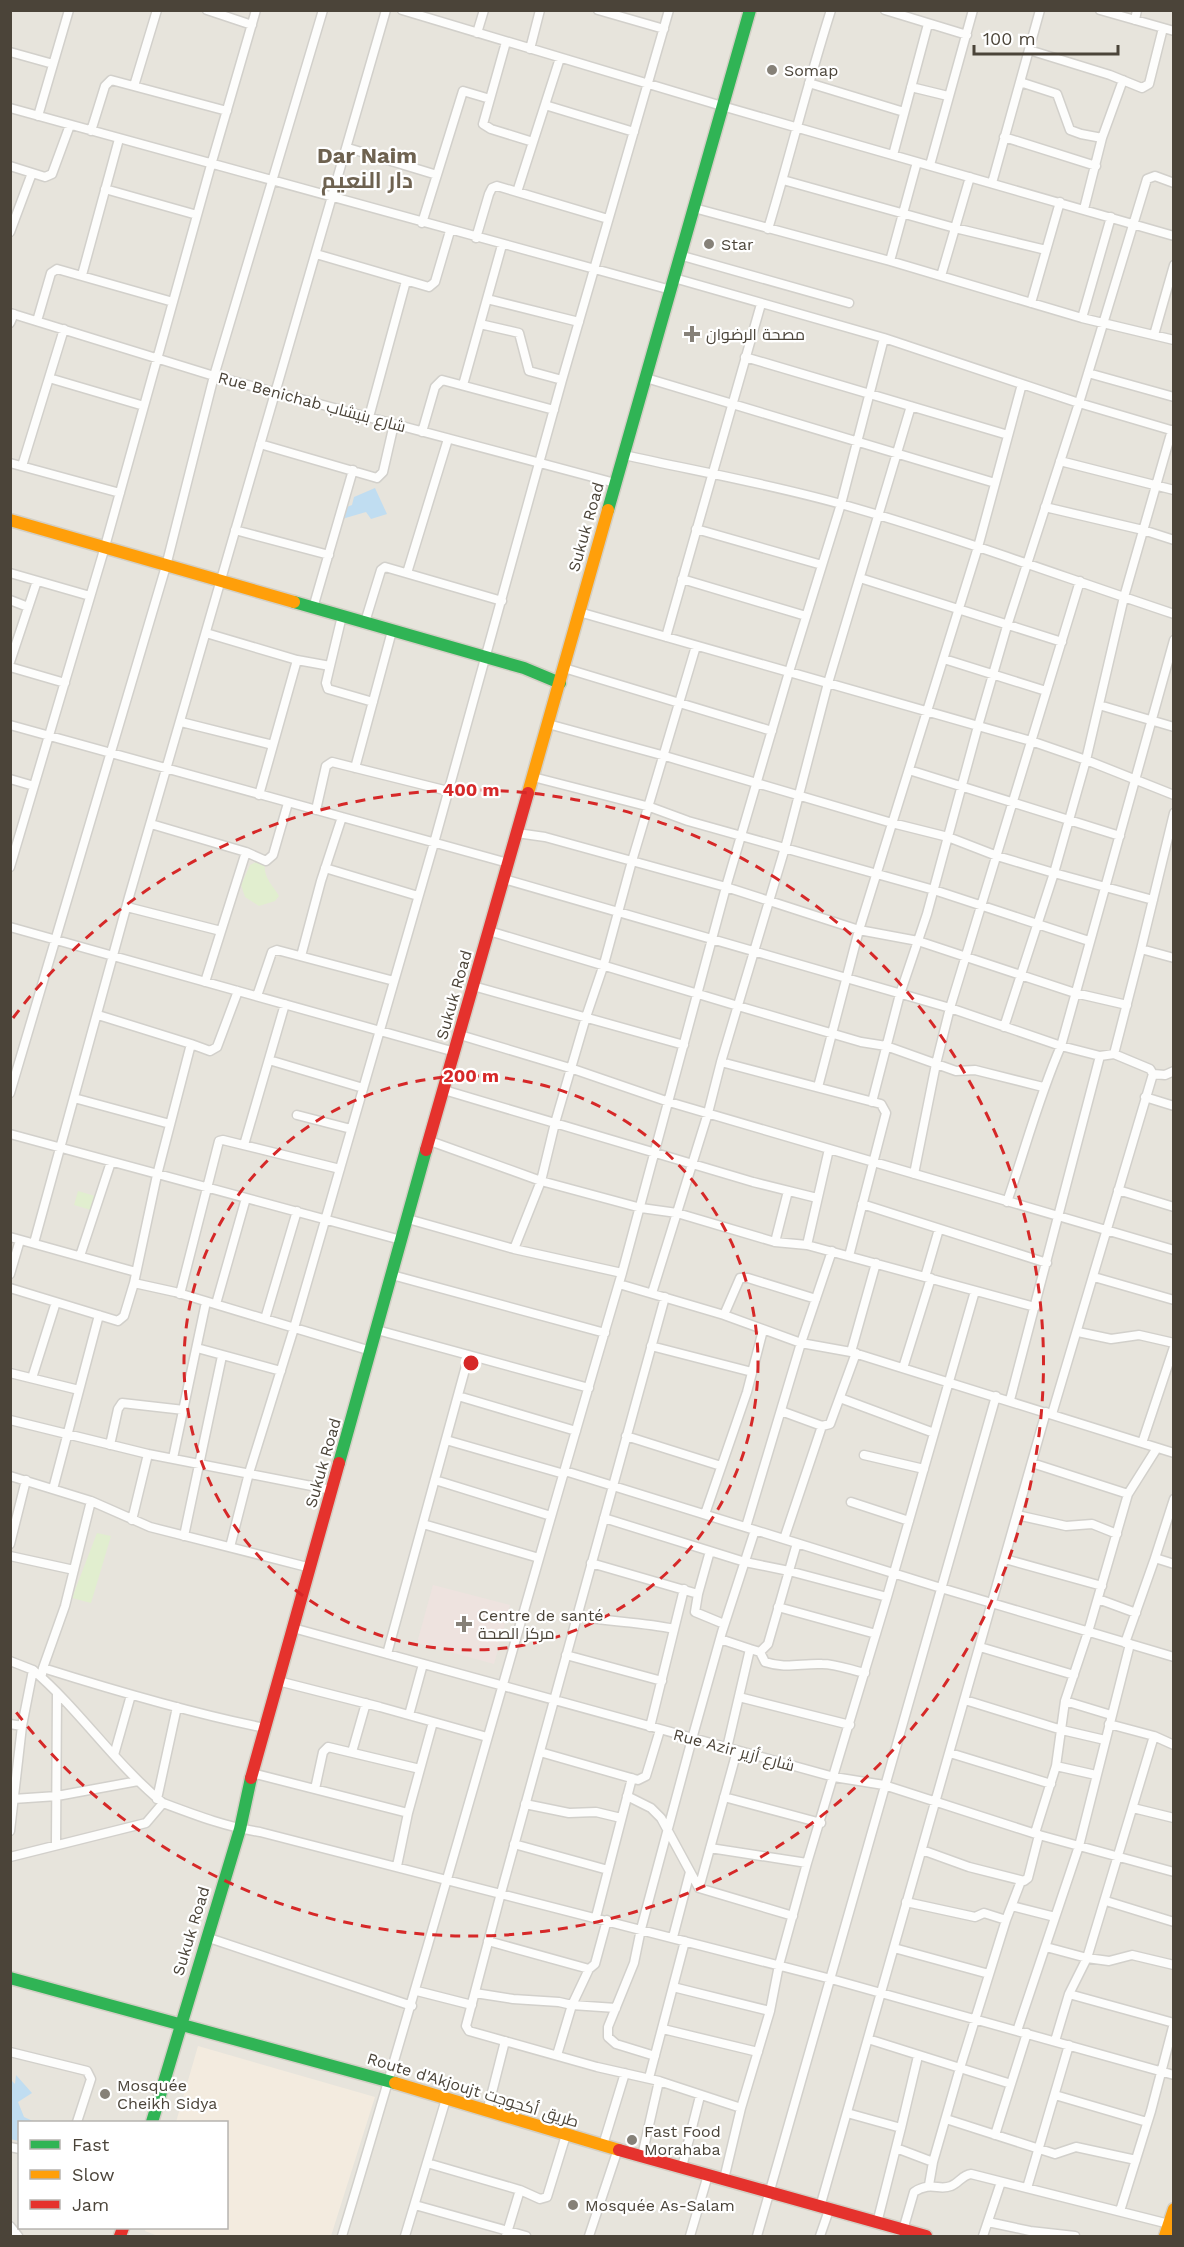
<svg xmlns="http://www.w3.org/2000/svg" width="1184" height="2247" font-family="'Work Sans',Cairo,sans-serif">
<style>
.residential{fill:#e7e4dc;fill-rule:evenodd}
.commercial{fill:#f3ebdf}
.medical{fill:#eee3df}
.green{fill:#e1eecf}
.water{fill:#c0ddf1}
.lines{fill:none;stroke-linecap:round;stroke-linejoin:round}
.street-casing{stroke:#d2d0cb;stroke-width:11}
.fast-casing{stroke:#d3cfc5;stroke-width:15}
.slow-casing{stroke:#d3cfc5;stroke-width:15}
.jam-casing{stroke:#d3cfc5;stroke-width:15}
.street{stroke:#fdfdfc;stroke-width:8}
.fast{stroke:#30b455;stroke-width:12}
.slow{stroke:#ff9f0a;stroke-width:12}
.jam{stroke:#e5322d;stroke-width:12}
.ring{fill:none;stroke:#d62828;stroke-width:3;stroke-dasharray:10 8}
.poi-dot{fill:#868178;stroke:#fff;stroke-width:2}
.labels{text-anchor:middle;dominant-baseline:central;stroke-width:4.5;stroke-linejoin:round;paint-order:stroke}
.poi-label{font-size:16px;fill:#4b4439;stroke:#fff;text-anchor:start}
.street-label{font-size:16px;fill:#4b4439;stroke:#fff}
.district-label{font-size:22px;font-weight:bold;fill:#6e6250;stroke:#fff}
.centre{fill:#d62828;stroke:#fff;stroke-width:3}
.ring-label{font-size:18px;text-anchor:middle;font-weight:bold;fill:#d62828;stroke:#fff;stroke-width:4.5;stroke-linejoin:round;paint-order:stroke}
</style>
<rect width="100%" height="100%" fill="#f4f2ee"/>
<path class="residential" d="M11,11H1173V2236H11ZM20,2122H226V2228H20Z"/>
<path class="commercial" d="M198,2046L375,2097L331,2236H158L145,2231L146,2228H226V2122H176Z"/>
<path class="medical" d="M433,1585L510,1605L494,1664L417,1643Z"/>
<path class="green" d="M258,861L265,863C263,878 272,884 279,896L275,901L259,906L245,897L241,885L250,865Z
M78,1191L95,1196L91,1210L74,1205Z
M97,1533L111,1536L91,1603L72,1598Z"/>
<path class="water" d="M375,488L387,514L371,519L366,512L342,519L344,508L352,505L354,497Z
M16,2075L32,2093L18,2102L24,2117L35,2122H20L19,2141L10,2139L11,2080L15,2084Z"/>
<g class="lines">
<defs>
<path id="street" d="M207,10L252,25
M402,10L722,106L1174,236
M598,10L664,29
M885,10L967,35
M1100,10L1174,31
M1135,20L1137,10
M477,33L484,10
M506,42L483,124L491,129L533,142
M530,49L540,10
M1029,50L1110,75L1142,88L1149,84L1163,28
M10,52L53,64
M1020,82L1057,94L1070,130L1081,134L1102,138
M809,83L904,112
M134,86L157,10
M911,87L948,96
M545,105L634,132
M10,108L671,290
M38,116L69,10
M91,131L105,86L111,80L227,111
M1004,137L1096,166
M348,148L437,175
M893,155L928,24
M930,165L973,10
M10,166L45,177L52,174L70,125
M783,180L955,228L1046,250
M992,183L1040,10
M105,189L197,215
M517,192L560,58
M694,208L890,261L1082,318L1174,340
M1084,209L1102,138L1123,80
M422,223L463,91L490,99
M768,229C790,156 808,82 831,10
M10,232L32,173
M476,238L489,194L492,188L497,186L608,219
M316,254L429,287L435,282L450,231
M679,255L849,303
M890,261L917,162
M82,275L119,139
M941,276L970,177
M674,278L884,338L1079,403L1174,431
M487,299L579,322
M1031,303L1060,202
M10,313L214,376L615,483
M1082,318L1111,217
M37,321L51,273L57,269L173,302
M10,323L14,314
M480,324L519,333L529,371L562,380
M1154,335L1174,265
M745,357L1008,435
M1088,373L1174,397
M49,378L144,406
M646,378L995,483
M463,385L502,245
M369,417L406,281
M422,432L435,387L442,380L554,410
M260,444L377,478L383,472L394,424
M624,455C696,471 770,484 841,504C953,536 1063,577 1174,614
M1060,461L1174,490
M10,463L120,493
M22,466L64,329
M1045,507L1143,530L1174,540
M696,529L822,565
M235,530L329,555
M10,573L90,596
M407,573L448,439
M860,578L1062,642
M682,579L806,616
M10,600L28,607
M313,608L353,470
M579,612L1031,741L1086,760L1174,795
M365,622L381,570L385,567L502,601
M206,633L297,660L330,666L342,616
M666,637L761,304
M944,659L1046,691
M10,662L37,581
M330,666L326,683L328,689L373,702
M10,667L65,683
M564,668L772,731
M1099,705L1174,727
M181,722L273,745
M548,724L665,756L892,823L948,837L997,856L1054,873L1004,1027
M10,725L508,863
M355,768L392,631
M909,770L1120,836
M533,777L650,807L688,821L934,890L1089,941
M10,779L34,786
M259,795L297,660
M316,810L326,766L332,762L448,791
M151,824L246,852L266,861L273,855L288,803
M517,833L545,837L726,887L859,930L918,941L1075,993L1127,1005
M10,867L104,550L211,165L256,10
M325,868L418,896
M504,879L950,1008L1061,1046L1100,1056L1114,1054L1150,1069L1153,1074L1165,1075L1174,1071
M1153,900L1054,873L1086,760L1124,597L1172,430
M127,907L221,931
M10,927L455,1052
M489,931L738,1006L861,1042L886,1046L956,1071L975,1070L1043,1087
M1141,949L1174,958
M301,956L321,881L342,817
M205,982L246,852
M473,986L684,1045
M257,996L272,952L277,950L394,981
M98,1015L191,1044L210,1051L217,1047L238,991
M460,1035L573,1069L669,1102L1174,1250
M191,1044L157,1175L134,1283L175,1292L371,1351
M1114,1054L1141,949L1174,813
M269,1060L363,1088
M721,1062L881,1104L886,1113L849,1256
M818,1087L859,930L978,547L1022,384
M444,1090L753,1182L817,1198
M10,1093L166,566L214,376L323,10
M1145,1097L1174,1106
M74,1098L170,1124
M872,1102L900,994L927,914L978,726L1007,626L1079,403L1147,179L1155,176L1174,183
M297,1115L351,1129
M10,1134L401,1240
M430,1141L541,1181L641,1208L677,1213L775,1242L807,1245L1035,1307
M244,1145L285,1004
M914,1174L936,1064L950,1008L1080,581
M1118,1190L1174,1207
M1007,1202C1025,1150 1039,1096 1061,1046L1174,640
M862,1204L1047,1263
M10,1237L136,1272
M775,1242L788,1191
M34,1243L129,897L386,10
M807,1245L829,1149
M514,1249L541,1181L555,1123L586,1017L604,964L632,861L696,646
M80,1256L111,1162
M622,1273L726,887L789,672L841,504L884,338
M10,1274L20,1240
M392,1275L605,1333
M925,1277L939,1229
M1094,1277L1174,1300
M619,1284L724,1315L801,1343L851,1352L1174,1453
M10,1288L118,1321L124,1316L134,1283
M652,1293L708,1113L721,1062L787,841L828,683L911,406
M180,1294L219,1141L223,1140L340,1169
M665,1297L501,1893L466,2026L469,2031L597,2067L659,2081L741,2108
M216,1304L246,1198
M724,1315L740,1278H748L816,1299
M265,1319L297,1211
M377,1330L589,1388
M1078,1332L1111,1339L1139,1335L1174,1343
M651,1346L752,1372
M197,1348L281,1371
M851,1352L876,1263
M903,1368L931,1278
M10,1373L79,1390
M32,1378L56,1302
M458,1396L576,1431
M840,1398L934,1433
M1010,1400L1100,1056
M781,1411L822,1426L830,1424L856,1353
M1052,1414L1153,1074
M10,1420L148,1454L332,1490
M626,1436L721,1466
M446,1440L564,1474
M1142,1443L1174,1347
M110,1445L118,1409L122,1403L184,1410
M864,1455L924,1469
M173,1458L206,1302
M1032,1463L1128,1494
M565,1471L941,1588L1174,1657
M10,1476L91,1501
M435,1480L551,1516
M53,1489L99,1315
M851,1502L909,1521
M705,1514L747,1392L763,1330
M1017,1515L1066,1526L1092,1524L1117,1534
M604,1518L745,1562L789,1571L887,1597
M132,1520L148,1454
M423,1524L539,1558
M746,1527L801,1343L832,1251
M184,1536L222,1356
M784,1539L822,1426
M10,1544L26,1480
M230,1547L249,1473L294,1328L434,843L562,380L669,10
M10,1556L74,1570
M1155,1558L1174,1564
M1005,1559L1102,1586
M591,1563L698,1594L710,1551
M698,1594L695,1612L724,1624
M1098,1599L1136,1613
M778,1607L876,1634
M577,1616C609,1622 642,1622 674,1629
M293,1628L834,1777L884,1785L1039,1835L1174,1872
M720,1639L750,1649
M1125,1643L1155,1558L1174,1499
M980,1647L1074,1675
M760,1652L765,1662C785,1669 802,1663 822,1664C836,1664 851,1670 865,1673
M387,1654L469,1355
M566,1655L662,1681
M10,1661L33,1670
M43,1668L65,1606L91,1501L150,1527L311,1568
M42,1674L43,1668C116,1691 190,1713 265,1728
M278,1681L380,1707L487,1737
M739,1697L850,1725
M965,1700L1062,1730L1105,1740
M1065,1701L1111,1715
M409,1715L423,1664
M10,1724L22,1726L33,1670C80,1710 115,1764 163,1803C195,1815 226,1827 260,1832L831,1979L1174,2075
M1109,1724L1154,1736
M650,1727L684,1589
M727,1748L750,1649L760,1652L768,1644L797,1543
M352,1752L366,1703
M540,1752L638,1780L646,1776L660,1730
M950,1753L1051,1784
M114,1755L131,1695
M1056,1766L1096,1775
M252,1773L408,1813L397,1866
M315,1789L323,1752L328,1747L420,1769
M627,1796L651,1808L661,1818L699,1888L793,1916
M724,1797L821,1823
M13,1799L57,1796L138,1781
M157,1799L177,1707
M525,1804L569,1813L596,1812L621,1818
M1133,1808L1174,1818
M408,1813L433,1722
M10,1831L22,1726
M1035,1833L1056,1766L1065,1701L1088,1632L1128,1494L1157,1448
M514,1844L608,1870
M56,1845L57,1694
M710,1848L807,1863
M922,1850L969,1867L1024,1881L1028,1878L1039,1835
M10,1857L146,1823L163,1803
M699,1888L737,1751
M1106,1901L1174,1922
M906,1902L975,1917L984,1913L1006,1920
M1012,1906L1055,1917
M596,1917L632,1778
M206,1937L412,2006
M673,1937L690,1872
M488,1941L589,1969L595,1964L607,1920
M1046,1947L1087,1958L1109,1961L1132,1955L1174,1965
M894,1948L989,1974
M673,1987L770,2011
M417,1991L472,2005
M475,1993L513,1999L559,2002L572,2005L616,2008
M1069,1994L1174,2023
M663,2029L758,2052
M1017,2031L1079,1846L1130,1644
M868,2039L960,2068L1006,1920L1021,1881
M1055,2041L1069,1994L1087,1958L1154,1736L1174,1745
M10,2052L87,2071L91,2079L77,2122
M557,2055L572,2005L589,1969
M655,2056L616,2044L608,2037V2027L634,1963L641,1929L692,1739L722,1632L755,1530
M649,2078L685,1941
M1055,2095L1147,2122
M487,2112L505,2041
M847,2113L901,2128L918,2056
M946,2119L1055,2154L1076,2147L1136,2160
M995,2135L1027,2033
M603,2145L625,2073
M10,2147L20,2149
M896,2148L933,2162L960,2068L1011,2084
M642,2156L659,2081
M427,2163L520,2190L540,2199L547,2197L566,2135
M682,2167L700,2096
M724,2179L741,2108L770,2011L779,1965L807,1863L887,1597L975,1291
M929,2185L933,2162
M1027,2188L1069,2045
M415,2205L526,2236
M820,2207L1046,1412
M1120,2211L1151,2111L1174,2023
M988,2222L1030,2231L1075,2236
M877,2223L901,2128
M10,2226L18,2236
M903,2230L914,2192C931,2181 939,2191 951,2186C959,2183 962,2175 971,2174L1169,2224
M342,2236C439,1916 527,1594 622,1273L514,1249L408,1219
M405,2236L446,2099
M506,2236L520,2190
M589,2236L618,2149
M690,2236L708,2175
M757,2236L996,1396
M820,2236L829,2210
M983,2236L1001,2182"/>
<path id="fast" d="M608,510L750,10
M294,602L524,668L560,683
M339,1463L426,1150
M10,1978L395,2083
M152,2122L240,1829L251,1778"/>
<path id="slow" d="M10,520L294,602
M528,793L608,510
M395,2083L619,2150
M1165,2236L1174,2209"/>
<path id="jam" d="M426,1150L528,793
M251,1778L339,1463
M619,2150L926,2236
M120,2236L123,2228"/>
</defs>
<use href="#street" class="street-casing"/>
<use href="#fast" class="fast-casing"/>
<use href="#slow" class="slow-casing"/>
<use href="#jam" class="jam-casing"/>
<use href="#street" class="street"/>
<use href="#fast" class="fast"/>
<use href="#slow" class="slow"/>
<use href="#jam" class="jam"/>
</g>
<g class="ring">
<circle cx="471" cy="1363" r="287"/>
<path d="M13 1018A573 573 0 1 1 13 1708"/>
</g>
<g class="poi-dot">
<circle cx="772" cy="70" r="6"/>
<circle cx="709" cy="244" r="6"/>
<path d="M689 325h6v6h6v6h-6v6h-6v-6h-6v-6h6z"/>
<path d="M461 1615h6v6h6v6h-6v6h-6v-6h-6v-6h6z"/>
<circle cx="105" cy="2094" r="6"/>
<circle cx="632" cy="2140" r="6"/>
<circle cx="573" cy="2205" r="6"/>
</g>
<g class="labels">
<g class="poi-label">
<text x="784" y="70">Somap</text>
<text x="721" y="244">Star</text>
<text x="706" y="334">مصحة الرضوان</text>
<text x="478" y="1615">Centre de santé<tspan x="478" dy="18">مركز الصحة</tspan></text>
<text x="117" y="2085">Mosquée<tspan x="117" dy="18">Cheikh Sidya</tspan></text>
<text x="644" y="2131">Fast Food<tspan x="644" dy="18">Morahaba</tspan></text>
<text x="585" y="2205">Mosquée As-Salam</text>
</g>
<g class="street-label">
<text transform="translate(312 402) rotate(15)">Rue Benichab شارع بنيشاب</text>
<text transform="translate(586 527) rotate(-74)">Sukuk Road</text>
<text transform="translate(454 995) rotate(-74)">Sukuk Road</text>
<text transform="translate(323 1463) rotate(-74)">Sukuk Road</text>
<text transform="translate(734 1750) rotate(15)">Rue Azir شارع أزير</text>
<text transform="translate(191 1931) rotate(-73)">Sukuk Road</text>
<text transform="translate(473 2090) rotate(17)">Route d'Akjoujt طريق أكجوجت</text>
</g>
<g class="district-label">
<text x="367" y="155">Dar Naim<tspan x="367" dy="25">دار النعيم</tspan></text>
</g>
</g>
<circle cx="471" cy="1363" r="9" class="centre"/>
<g class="ring-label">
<text x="471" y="796">400 m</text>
<text x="471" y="1082">200 m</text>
</g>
<rect width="1184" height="2247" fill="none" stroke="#4b4439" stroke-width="24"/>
<rect x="18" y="2121" width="210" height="108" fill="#ffffff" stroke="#b7b4b0" stroke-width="1.5"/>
<rect x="30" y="2140" width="30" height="9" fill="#30b455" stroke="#b7b4b0" stroke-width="1.5"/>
<text x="72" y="2151" font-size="18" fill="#4b4439">Fast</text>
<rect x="30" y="2170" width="30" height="9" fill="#ff9f0a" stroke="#b7b4b0" stroke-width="1.5"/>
<text x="72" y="2181" font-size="18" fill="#4b4439">Slow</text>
<rect x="30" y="2200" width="30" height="9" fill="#e5322d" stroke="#b7b4b0" stroke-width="1.5"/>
<text x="72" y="2211" font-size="18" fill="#4b4439">Jam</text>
<path d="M974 45v9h144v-9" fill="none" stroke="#4b4439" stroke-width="3"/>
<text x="983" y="45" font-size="18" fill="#4b4439" stroke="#ffffff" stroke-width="4.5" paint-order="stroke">100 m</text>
</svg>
